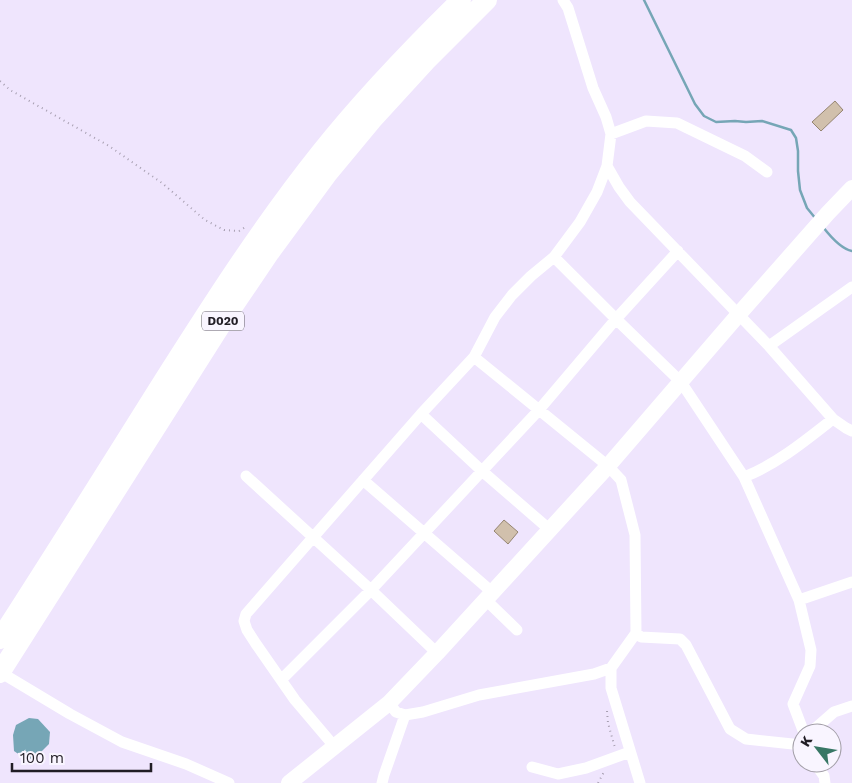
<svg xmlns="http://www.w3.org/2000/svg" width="852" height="783" font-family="'Work Sans',sans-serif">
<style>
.water{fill:#76a6b6}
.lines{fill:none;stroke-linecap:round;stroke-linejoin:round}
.stream{stroke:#76a6b6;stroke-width:2.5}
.building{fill:#d1c0ac;stroke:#958571}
.path{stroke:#a79fb1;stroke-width:2;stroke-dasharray:1 4;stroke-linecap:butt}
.street{stroke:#fff;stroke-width:11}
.secondary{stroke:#fff;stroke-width:16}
.highway{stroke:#fff;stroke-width:20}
.labels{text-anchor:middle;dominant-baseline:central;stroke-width:4;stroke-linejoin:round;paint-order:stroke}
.shield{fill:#f9f5ff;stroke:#625e66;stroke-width:1}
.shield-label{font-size:12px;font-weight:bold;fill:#211d25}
</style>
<rect width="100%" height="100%" fill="#efe5fd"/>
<path class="water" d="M29,718L38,719L50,732L49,744L34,759L24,758L14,751L13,735L16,725Z"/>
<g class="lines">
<path class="stream" d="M644,0L695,104L704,116L716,122L735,121L746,122L762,121L791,130L796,138L798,151V171L800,190L807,208L816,219
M823,227C830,236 841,249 852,251"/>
</g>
<path class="building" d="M835,101L843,110L821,131L812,122Z
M504,520L518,532L508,544L494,531Z"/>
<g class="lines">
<path class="path" d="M0,81L10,90L109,146L162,183L205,220L224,230L239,231L247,226
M607,711L608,723L615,748
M598,783L604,772"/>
<path class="street" d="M611,134L646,121L677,123L745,156L767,172
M607,166L619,187L630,202L769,346L833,419
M554,257L616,319L681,382L744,477L799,600L811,650L810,666L793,704L804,733
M769,346L852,287
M421,414L482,471L549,529
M246,476L371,590L437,653
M744,477C777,464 805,441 833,419L846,428L852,431
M363,480L492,592
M485,599L517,630
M799,600L852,582
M636,633L641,637L680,639L686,645L730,729L746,739L802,745
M611,668V688L640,783
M0,672L70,714L122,742L186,764L229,783
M281,680L371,590L538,411L616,319L678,251
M389,703L396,712L405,715L423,712L479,695L594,674L611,668L636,633L635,535L621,480L608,466L474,357
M810,733L834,712L852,706
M334,746L295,700L256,644L247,630L244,621L246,614L421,414L474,357L495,317L512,295L531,276L554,257L580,222L597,192L607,166L611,134L606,117L593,88L568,8L563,0
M815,763L824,776L825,783
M532,767L558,774L586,768L630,752
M382,783L384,775L405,715"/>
<path class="secondary" d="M289,783L389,703L437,653L608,466L739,314L828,213L852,188"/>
<path class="highway" d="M0,639C53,557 105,474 157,391C209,309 261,227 321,152C364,98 412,48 461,0
M0,673L228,314L270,252L328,173L372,120L426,61L487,0"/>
</g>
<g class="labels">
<rect class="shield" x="202" y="311.5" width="42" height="19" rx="4"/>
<g class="shield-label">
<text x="223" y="321">D020</text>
</g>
</g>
<g transform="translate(817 748) rotate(301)"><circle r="24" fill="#f9f5ff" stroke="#a39fa8"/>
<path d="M0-4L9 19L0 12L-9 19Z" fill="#387765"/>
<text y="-8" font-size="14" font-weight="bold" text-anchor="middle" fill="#211d25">K</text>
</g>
<path d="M12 763v8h139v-8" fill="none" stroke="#211d25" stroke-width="2.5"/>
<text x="20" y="763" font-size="15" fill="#211d25" stroke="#f9f5ff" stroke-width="4" paint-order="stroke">100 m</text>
</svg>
